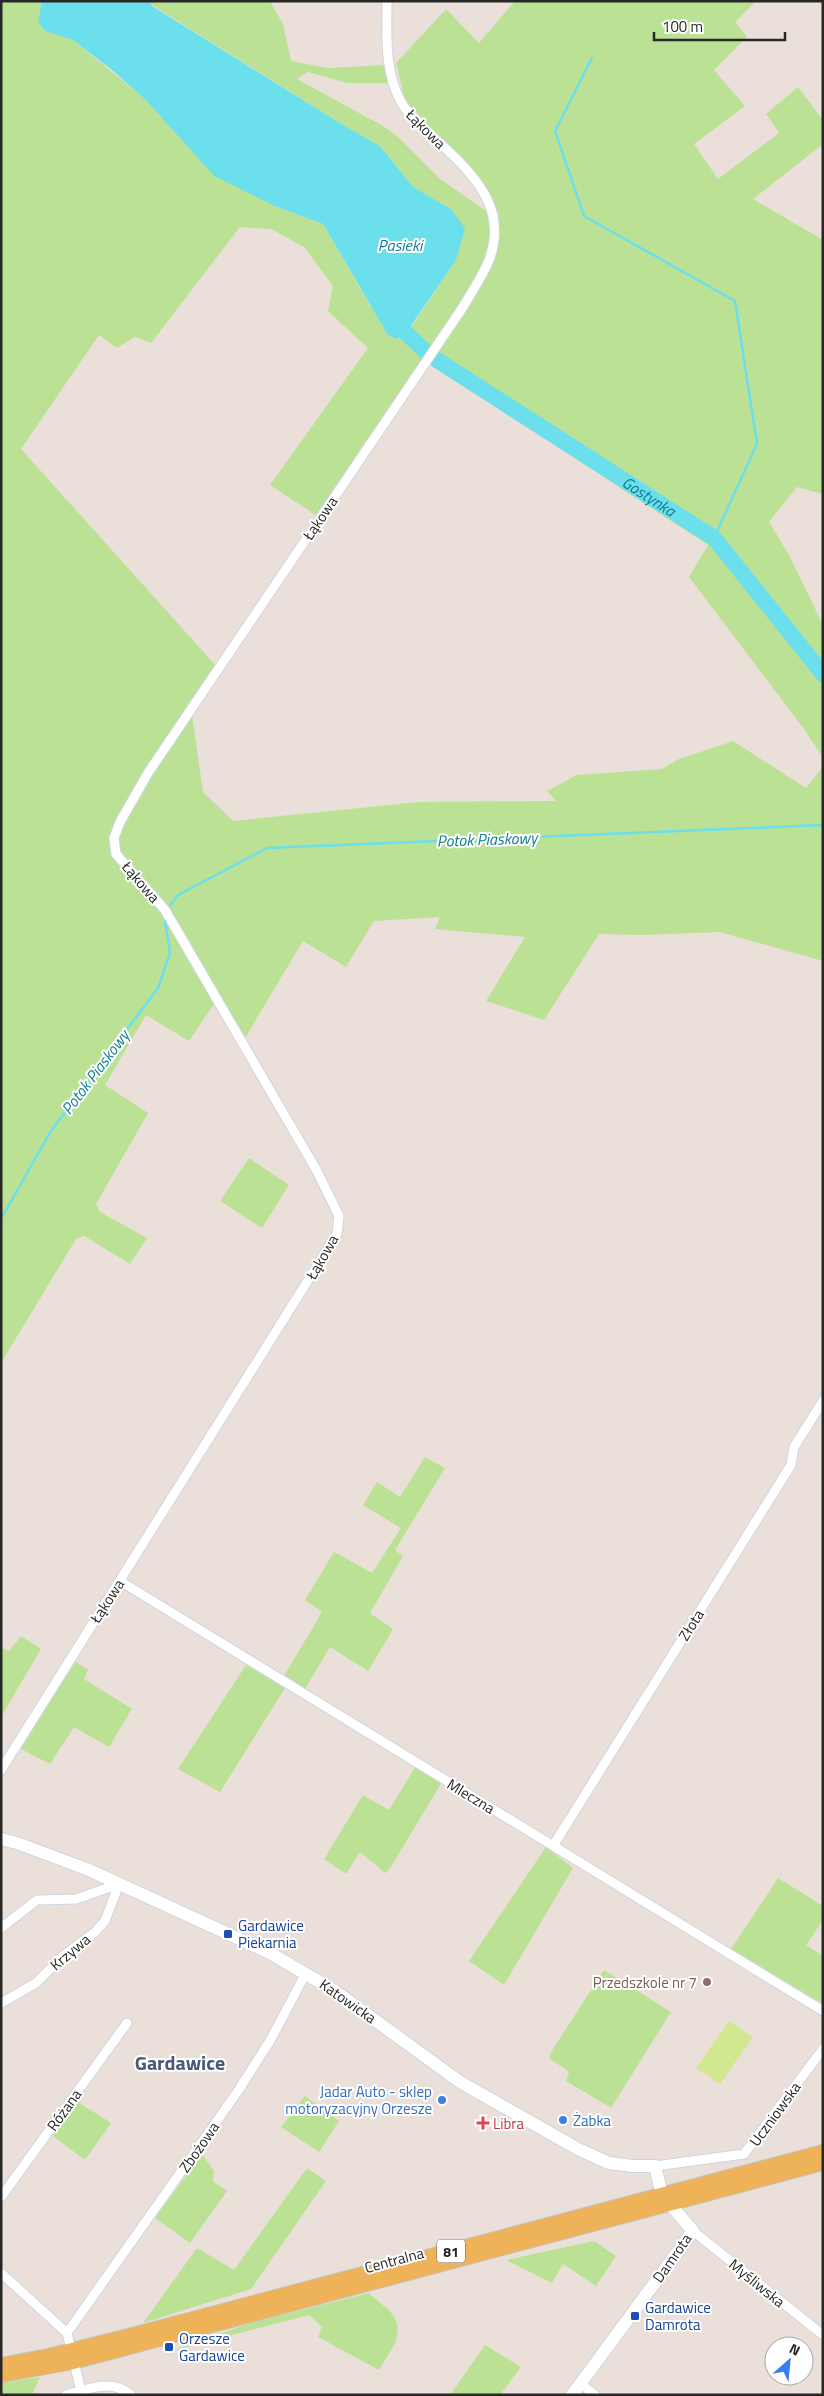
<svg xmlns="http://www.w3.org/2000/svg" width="824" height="2396" font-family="'Titillium Web',sans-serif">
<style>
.green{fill:#bbe195}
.pitch{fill:#d1e890}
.water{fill:#6bdfec}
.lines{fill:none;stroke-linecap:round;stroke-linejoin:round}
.stream{stroke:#6bdfec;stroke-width:2.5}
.river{stroke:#6bdfec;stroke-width:16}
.street-casing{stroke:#ced5e1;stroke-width:11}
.secondary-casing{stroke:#ced5e1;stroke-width:14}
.primary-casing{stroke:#c3c3c3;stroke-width:16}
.street{stroke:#fff;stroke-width:9}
.secondary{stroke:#fff;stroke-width:12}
.primary{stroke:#eeb359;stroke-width:14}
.transit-dot{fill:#1a4fb4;stroke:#fff;stroke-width:2}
.education-dot{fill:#8d6e63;stroke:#fff;stroke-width:2}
.shop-dot{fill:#3f7fe0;stroke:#fff;stroke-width:2}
.health-dot{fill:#e0444e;stroke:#fff;stroke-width:2}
.labels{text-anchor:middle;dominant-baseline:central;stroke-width:4;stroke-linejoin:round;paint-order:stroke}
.shield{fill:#fff;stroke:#686868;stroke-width:1}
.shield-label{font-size:14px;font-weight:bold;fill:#272727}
.street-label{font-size:15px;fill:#272727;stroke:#fff}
.transit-label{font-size:15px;fill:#164399;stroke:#fff;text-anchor:start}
.education-label{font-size:15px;fill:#785e54;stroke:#fff;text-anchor:end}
.shop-label{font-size:15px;fill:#366cbe;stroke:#fff;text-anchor:end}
.health-label{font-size:15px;fill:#be3a42;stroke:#fff;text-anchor:start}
.water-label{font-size:16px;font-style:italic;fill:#0e7c94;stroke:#fff}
.district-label{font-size:20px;font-weight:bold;fill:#495977;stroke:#fff}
</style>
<rect width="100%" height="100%" fill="#eae0d9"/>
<path class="green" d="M1,1H42L45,31L73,40L277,207L323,224L371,307L407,333L456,260L451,209L413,187L380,146L343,125L152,5L150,1H270L283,24L291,61L328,68L384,65L388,83H347L308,72L297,79L383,126L397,136L440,179L489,213C492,253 485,262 465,296L317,516L270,485L368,348L328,311L333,286L304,247L271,229L240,227L151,343L135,337L117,348L99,335L21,449L218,668L192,715L203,792L233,821L419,802L556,801L547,791L577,775L662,769L679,759L733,741L806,788L823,767V961L720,932L642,935L599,934L544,1020L486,1001L525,937L435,929L440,917L374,921L346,967L303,941L245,1038L220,995L189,1041L146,1015L105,1085L148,1113L96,1204L100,1212L147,1238L130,1264L84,1236L76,1239L1,1363Z
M515,1H756L735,22L747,37L714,70L745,106L694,144L718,179L779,133L766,114L798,87L823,120V144L753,199L823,240V494L797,487L769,522L789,555L823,625V758L804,729L689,577L708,545L429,363L475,297L498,249L499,215L485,185L405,100L396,63L446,9L479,43Z
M249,1158L289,1185L262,1228L220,1201Z
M425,1457L445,1468L395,1550L403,1556L370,1613L393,1629L368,1671L330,1647L305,1689L284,1676L322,1612L305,1600L334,1552L372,1573L401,1528L363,1505L377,1482L400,1497Z
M21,1636L41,1649L1,1717V1647L9,1651Z
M76,1662L88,1670L84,1679L132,1709L109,1747L74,1727L50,1764L19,1748Z
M246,1665L285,1688L220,1792L178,1769Z
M416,1766L442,1782L389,1870L385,1873L360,1852L346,1874L324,1859L363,1795L389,1810Z
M546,1847L573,1868L504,1985L469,1961Z
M778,1878L823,1906V1920L806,1945L823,1956V2004L731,1949Z
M604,1970L671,2012L611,2108L566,2081L569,2072L549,2058L553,2049Z
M305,2096L339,2121L319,2152L281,2127Z
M78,2102L111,2123L85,2160L53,2136Z
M202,2154L214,2171L213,2181L227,2191L190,2243L155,2218Z
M307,2168L326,2181L251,2289L143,2323L197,2248L234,2270Z
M594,2241L616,2256L596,2286L563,2264L552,2283L506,2260Z
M369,2293C376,2300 386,2306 392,2314C407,2334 389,2352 379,2370L318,2337L322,2327L309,2315L171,2351L250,2323Z
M485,2345L521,2367L500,2395H450Z
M40,2377L32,2395H1V2383Z"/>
<path class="pitch" d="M729,2021L753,2037L720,2084L696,2068Z"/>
<path class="water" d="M42,1H150L152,6L343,125L380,146L413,187L451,209L465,228L456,260L406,333L396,339L388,335L323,224L277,207L214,176L147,101L112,70L73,40L45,31L38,22Z"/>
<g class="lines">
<path class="stream" d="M592,58L555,131L584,216L735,301L757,444L714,538
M169,907L178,895L267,848L823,825
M1,1219L51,1131L158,988L170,953L165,921"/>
<g class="river">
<path d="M406,333L426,352"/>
<path id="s1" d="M437,360L714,538L823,674"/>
</g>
<defs>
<path id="street" d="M120,1581L823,2011
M1,1770L337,1234L339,1216L317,1171L165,910L116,854L114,838L120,822L148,773L463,307C472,291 483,276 489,260C507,213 479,179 445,148C430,134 412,121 401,102C384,71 387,35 387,1
M553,1846L791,1465L794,1447L823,1401
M1,1928L37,1900L76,1899L119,1884
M1,2003L36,1983L63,1956L95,1932L105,1921L119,1884
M655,2166L744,2154L823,2049
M1,2197L127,2023
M693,2231L823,2335
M1,2273L67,2333L81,2391
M67,2333L238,2091L271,2039L306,1973
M580,2383L595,2395
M66,2395C88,2389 113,2378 131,2395"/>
<path id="secondary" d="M1,1839L17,1843L89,1870L270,1953L335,1991L460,2082L578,2149L609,2163L633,2166H655L662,2195L693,2231L572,2395"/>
<path id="primary" d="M1,2365L48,2356L136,2334L823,2152
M1,2375L73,2362L823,2163"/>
</defs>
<use href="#street" class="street-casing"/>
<use href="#secondary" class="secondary-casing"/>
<use href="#primary" class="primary-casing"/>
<use href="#street" class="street"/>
<use href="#secondary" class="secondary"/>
<use href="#primary" class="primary"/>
</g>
<g class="transit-dot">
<rect x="223" y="1929" width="10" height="10" rx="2.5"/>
<rect x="630" y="2311" width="10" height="10" rx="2.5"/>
<rect x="164" y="2342" width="10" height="10" rx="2.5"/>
</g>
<circle class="education-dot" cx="707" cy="1982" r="5"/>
<g class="shop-dot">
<circle cx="442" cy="2100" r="5"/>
<circle cx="563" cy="2120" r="5"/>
</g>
<path class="health-dot" d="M480.5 2115.5h5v5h5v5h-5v5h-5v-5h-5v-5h5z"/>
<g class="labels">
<rect class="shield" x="437" y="2239.5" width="28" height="23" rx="4"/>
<g class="shield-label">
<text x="451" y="2251">81</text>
</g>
<g class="street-label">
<text transform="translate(426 129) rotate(45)">Łąkowa</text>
<text transform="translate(320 518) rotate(-56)">Łąkowa</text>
<text transform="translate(141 882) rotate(49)">Łąkowa</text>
<text transform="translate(322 1257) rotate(-60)">Łąkowa</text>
<text transform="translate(107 1601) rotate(-57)">Łąkowa</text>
<text transform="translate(691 1625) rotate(-58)">Złota</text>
<text transform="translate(471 1796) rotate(31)">Mleczna</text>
<text transform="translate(70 1952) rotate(-40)">Krzywa</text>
<text transform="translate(348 2001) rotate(35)">Katowicka</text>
<text transform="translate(64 2110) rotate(-54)">Różana</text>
<text transform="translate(775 2114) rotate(-54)">Uczniowska</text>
<text transform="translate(199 2147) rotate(-55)">Zbożowa</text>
<text transform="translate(672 2258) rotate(-55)">Damrota</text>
<text transform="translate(394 2260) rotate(-15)">Centralna</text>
<text transform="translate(757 2283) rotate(39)">Myśliwska</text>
</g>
<g class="transit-label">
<text x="238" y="1925">Gardawice<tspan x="238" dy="17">Piekarnia</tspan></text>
<text x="645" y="2307">Gardawice<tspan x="645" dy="17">Damrota</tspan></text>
<text x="179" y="2338">Orzesze<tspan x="179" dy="17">Gardawice</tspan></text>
</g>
<g class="education-label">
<text x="697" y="1982">Przedszkole nr 7</text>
</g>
<g class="shop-label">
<text x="432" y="2091">Jadar Auto - sklep<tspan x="432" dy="17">motoryzacyjny Orzesze</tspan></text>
<text x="573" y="2120" text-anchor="start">Żabka</text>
</g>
<g class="health-label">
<text x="493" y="2123">Libra</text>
</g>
<g class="water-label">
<text x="400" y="245">Pasieki</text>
<text stroke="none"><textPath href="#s1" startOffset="252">Gostynka</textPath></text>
<text transform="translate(487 839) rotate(-2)">Potok Piaskowy</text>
<text transform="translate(95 1072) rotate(-53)">Potok Piaskowy</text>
</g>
<g class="district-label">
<text x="180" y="2062">Gardawice</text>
</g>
</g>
<rect width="824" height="2396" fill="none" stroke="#272727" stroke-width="5"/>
<g transform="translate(789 2361) rotate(27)"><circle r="24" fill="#ffffff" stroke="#a9a9a9"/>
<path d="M0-4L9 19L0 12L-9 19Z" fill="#387bf7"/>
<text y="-8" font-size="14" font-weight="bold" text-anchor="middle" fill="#272727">N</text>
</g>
<path d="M654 32v8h131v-8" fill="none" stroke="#272727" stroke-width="2.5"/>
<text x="662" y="32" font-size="15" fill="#272727" stroke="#ffffff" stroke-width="4" paint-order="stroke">100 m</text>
</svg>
